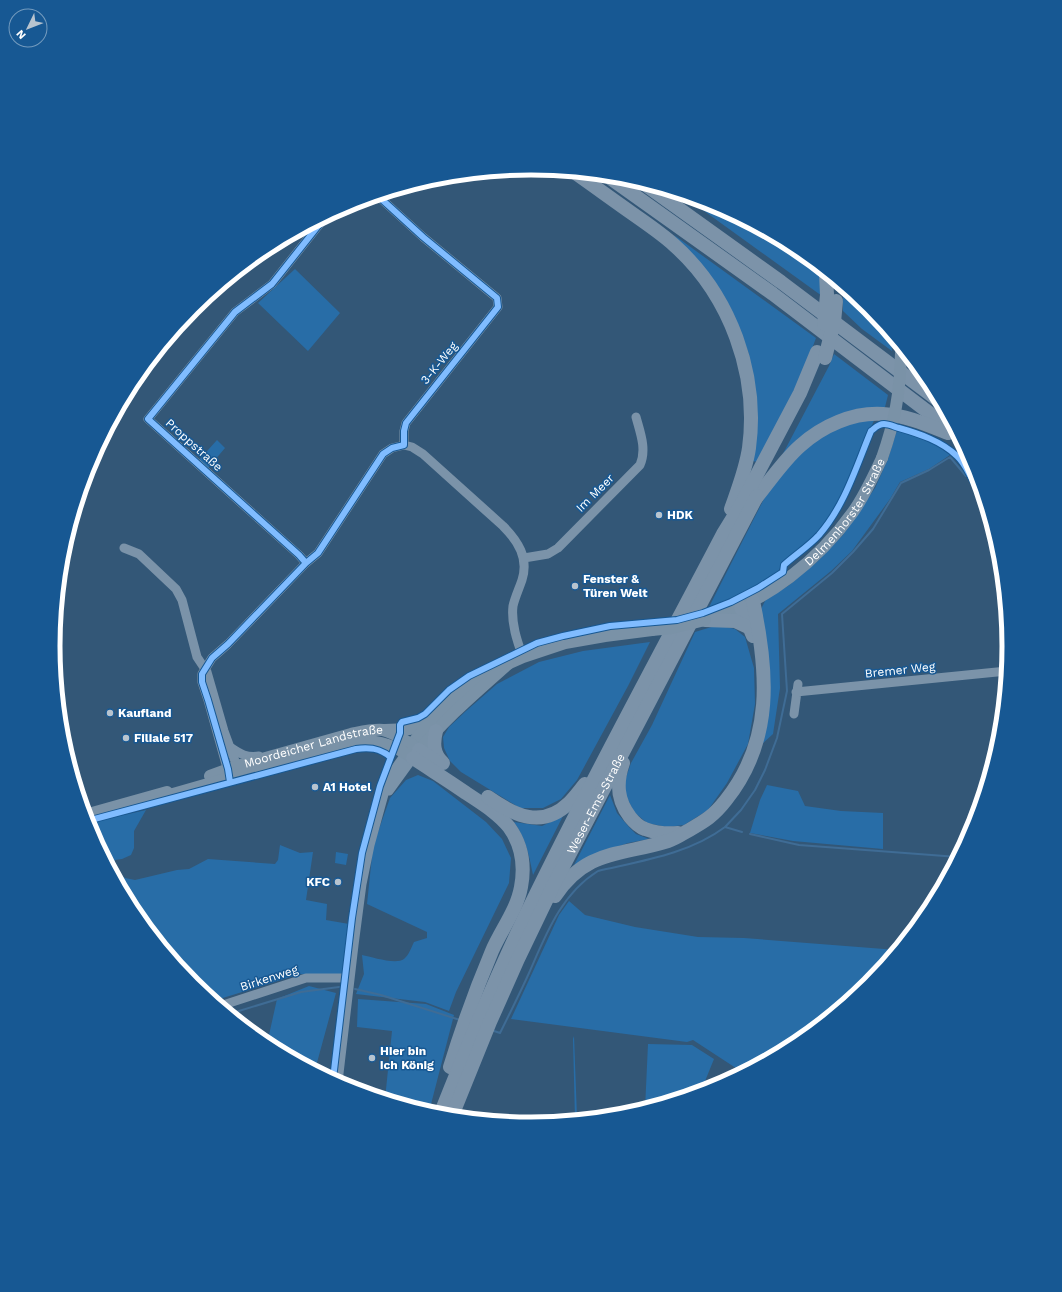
<svg xmlns="http://www.w3.org/2000/svg" width="1062" height="1292" font-family="'Work Sans',sans-serif">
<style>
.green{fill:#286da7}
.lines{fill:none;stroke-linecap:round;stroke-linejoin:round}
.stream{stroke:#3f6c95;stroke-width:2}
.minor{stroke:#7b93a9;stroke-width:9}
.major{stroke:#7a92a7;stroke-width:12}
.highway{stroke:#7c93a9;stroke-width:14}
.major-bridge{stroke:#7a92a7;stroke-width:12}
.highway-bridge{stroke:#7c93a9;stroke-width:14}
.cycleway-casing{stroke:#175893;stroke-width:8}
.cycleway{stroke:#80bcff;stroke-width:6}
.poi-dot{fill:#b8c4cf;stroke:#175893;stroke-width:1.5}
.labels{text-anchor:middle;dominant-baseline:central;stroke-width:3;stroke-linejoin:round;paint-order:stroke}
.street-label{font-size:12px;fill:#fff;stroke:#175893}
.poi-label{font-size:12px;font-weight:bold;fill:#fff;stroke:#175893;text-anchor:start}
.rim{fill:none;stroke:#fff;stroke-width:5}
</style>
<rect width="100%" height="100%" fill="#335777"/>
<path class="green" d="M682,195L714,204L797,249L821,268L822,296Z
M674,235L816,338L798,386L757,462L753,461L756,407L749,354L726,299Z
M295,269L340,313L308,351L258,303Z
M843,286L869,308L891,335L892,351L862,329L843,311Z
M834,354L888,395L885,407L854,412L776,467L829,366Z
M875,418L846,488L836,508L817,535L782,564L777,574L739,596L708,609L770,487L783,468L831,429Z
M897,430L935,444L950,455L929,469L900,482L890,499L852,551L831,571L778,614L780,688L773,734L762,744L760,611L766,599L788,586L818,561L843,535L875,488L888,459Z
M217,440L225,448L208,468L199,460Z
M718,625L735,629L745,637L754,668L755,704L748,744L727,783L708,810L684,825L667,827L647,823L634,812L626,796L624,783L631,763L652,725L695,632Z
M650,642L628,686L577,780L561,799L543,808H520L461,772L450,761L444,748L443,737L449,727L466,711L497,684L539,662L583,651Z
M418,775L433,781L486,822L502,839L511,858L509,883L456,992L449,1011L425,1002L356,994L364,974L362,955C372,957 396,965 404,959C409,955 411,948 414,942L427,938V932L367,904L373,846L390,798L406,780Z
M767,785L798,791L805,806L841,811L883,813V849L793,841L750,833L760,800Z
M610,795L617,813L629,827L636,834L649,839L628,843L596,854L572,869Z
M146,810L134,831V848L131,855L122,859L115,860L112,865L115,871L125,878L135,880L177,870L189,869L208,859L275,864L278,860L280,845L300,853L313,852L306,900L327,904L326,920L349,924L342,975L333,976L300,974L213,1001L193,984L133,911L89,829L88,823Z
M563,816L533,875C529,855 526,839 514,822L542,826Z
M336,852L348,854L346,865L335,863Z
M569,901L585,915L635,927L698,937L744,938L897,950L869,984L796,1044L742,1072L693,1040L687,1042L511,1019L559,915Z
M309,986L336,993L315,1070L267,1044L277,999Z
M358,999L426,1004L454,1015L429,1112L385,1099L392,1031L357,1027Z
M574,1036L577,1117L584,1119L575,1120L573,1039Z
M648,1044L692,1045L714,1059L701,1091L645,1109Z"/>
<g class="lines">
<path class="stream" d="M725,827L741,810L755,790L765,770L777,738L787,691L782,614L832,573L853,552L873,529L901,483L929,470L950,457L966,476
M750,834L799,845L958,857
M355,989L381,995L460,1020
M229,1014L301,992L339,987
M491,1030L500,1033C510,1013 520,993 529,973C546,934 561,894 598,871C641,861 689,854 725,827L742,832"/>
<path class="minor" d="M404,445L412,447L423,454L503,526C518,541 529,558 522,580C519,589 515,597 513,606C511,623 517,641 523,657
M124,548L139,554L176,589L182,600L197,657L207,672L224,731L239,772
M524,558L548,554L558,548L640,465C647,449 640,432 636,417
M306,563L299,555L148,419L235,312L272,284L326,216
M796,692L1007,671
M794,714L798,684
M230,747C240,754 247,758 259,756
M229,775L208,700L202,682V674L212,658L228,644L306,563L318,553L383,454L392,448L404,445V431L406,423L498,307L497,298L423,237L377,195
M389,791L413,758
M220,1006L306,978H350
M338,1082L354,945L362,884L370,845L386,787L394,770L406,753"/>
<g class="major">
<path id="s1" d="M710,619C767,601 818,561 853,512C865,495 873,477 882,458"/>
<path d="M385,730L410,729L419,725L427,719"/>
<path d="M407,750L434,717L471,683L485,674L523,657L565,643L605,636L652,630"/>
<path id="s2" d="M210,776L237,766L351,734C361,732 372,729 383,730C393,732 410,743 419,750"/>
<path d="M160,795L173,794L264,768L287,760L358,741C380,740 395,746 413,758C441,722 474,694 508,664"/>
<path d="M85,815L167,792"/>
</g>
<g class="highway">
<path d="M574,172C594,186 613,200 633,214C647,224 662,234 674,245C730,295 759,374 749,448C746,469 738,489 731,509"/>
<path d="M606,175L773,294L957,434"/>
<path d="M643,183L781,282L939,401"/>
<path d="M826,273L827,295"/>
<path d="M756,498C770,481 783,461 800,446C822,426 853,412 883,414C905,415 928,425 948,433"/>
<path d="M741,607L753,636"/>
<path d="M705,620L735,621L750,628"/>
<path d="M436,731C433,743 433,754 443,763"/>
<path d="M419,750L438,763"/>
<path d="M413,758C431,770 449,781 466,793C481,803 498,813 509,827C522,845 525,866 521,887C517,910 501,930 492,951C476,989 462,1028 450,1067"/>
<path d="M623,763C616,783 617,800 630,817C634,822 639,827 645,829C656,833 666,834 678,833"/>
<path d="M488,797C515,816 542,829 569,803C575,797 580,790 585,784"/>
<path d="M555,896C587,849 620,856 668,841C674,839 679,836 684,833C703,822 712,818 726,800C774,740 768,671 753,601"/>
<path d="M440,1115C465,1052 491,988 520,927C584,794 655,664 723,534L742,503L800,393L817,352"/>
<path id="s3" d="M452,1116L490,1022L518,959L555,882L757,496"/>
</g>
<path class="major-bridge" d="M882,458C895,421 900,393 901,353
M652,630L672,628L705,620"/>
<path class="highway-bridge" d="M824,324L827,295
M825,358L834,322L836,301"/>
<defs>
<path id="cycleway" d="M306,563L299,555L148,419L235,312L272,284L326,216
M230,782L228,769L208,700L202,682V674L212,658L228,644L306,563L318,553L383,454L392,448L404,445V431L406,423L498,307L497,298L423,237L377,195
M87,821L356,749C369,747 380,748 390,757
M333,1079L352,918L362,853L380,786L400,733V725L402,722L418,718L425,714L449,690L469,676L537,643L563,636L610,626L677,620L703,613L731,602L758,588L783,572L784,565C795,555 809,546 819,535C845,505 856,467 871,431C875,428 878,424 884,424C889,424 895,427 899,428C920,434 941,441 957,456C968,466 971,482 981,492"/>
</defs>
<use href="#cycleway" class="cycleway-casing"/>
<use href="#cycleway" class="cycleway"/>
</g>
<g class="poi-dot">
<circle cx="659" cy="515" r="4"/>
<circle cx="575" cy="586" r="4"/>
<circle cx="110" cy="713" r="4"/>
<circle cx="126" cy="738" r="4"/>
<circle cx="315" cy="787" r="4"/>
<circle cx="338" cy="882" r="4"/>
<circle cx="372" cy="1058" r="4"/>
</g>
<g class="labels">
<g class="street-label">
<text transform="translate(439 363) rotate(-51)">3-K-Weg</text>
<text transform="translate(194 445) rotate(42)">Proppstraße</text>
<text transform="translate(595 493) rotate(-45)">Im Meer</text>
<text stroke="none"><textPath href="#s1" startOffset="177">Delmenhorster Straße</textPath></text>
<text transform="translate(900 670) rotate(-6)">Bremer Weg</text>
<text stroke="none"><textPath href="#s2" startOffset="108">Moordeicher Landstraße</textPath></text>
<text stroke="none"><textPath href="#s3" startOffset="344">Weser-Ems-Straße</textPath></text>
<text transform="translate(269 978) rotate(-18)">Birkenweg</text>
</g>
<g class="poi-label">
<text x="667" y="515">HDK</text>
<text x="583" y="579">Fenster &amp;<tspan x="583" dy="14">Türen Welt</tspan></text>
<text x="118" y="713">Kaufland</text>
<text x="134" y="738">Filiale 517</text>
<text x="323" y="787">A1 Hotel</text>
<text x="330" y="882" text-anchor="end">KFC</text>
<text x="380" y="1051">Hier bin<tspan x="380" dy="14">ich König</tspan></text>
</g>
</g>
<path d="M0 0H1062V1292H0ZM60 646a471 471 0 1 1 942 0a471 471 0 1 1-942 0Z" fill="#175893" fill-rule="evenodd"/>
<path class="rim" d="M60 646a471 471 0 1 1 942 0a471 471 0 1 1-942 0Z"/>
<g transform="translate(28 28) rotate(227)"><circle r="19" fill="#175893" stroke="#749bbe"/>
<path d="M0-3L7 15L0 10L-7 15Z" fill="#b8c4cf"/>
<text y="-6" font-size="11" font-weight="bold" text-anchor="middle" fill="#ffffff">N</text>
</g>
</svg>
